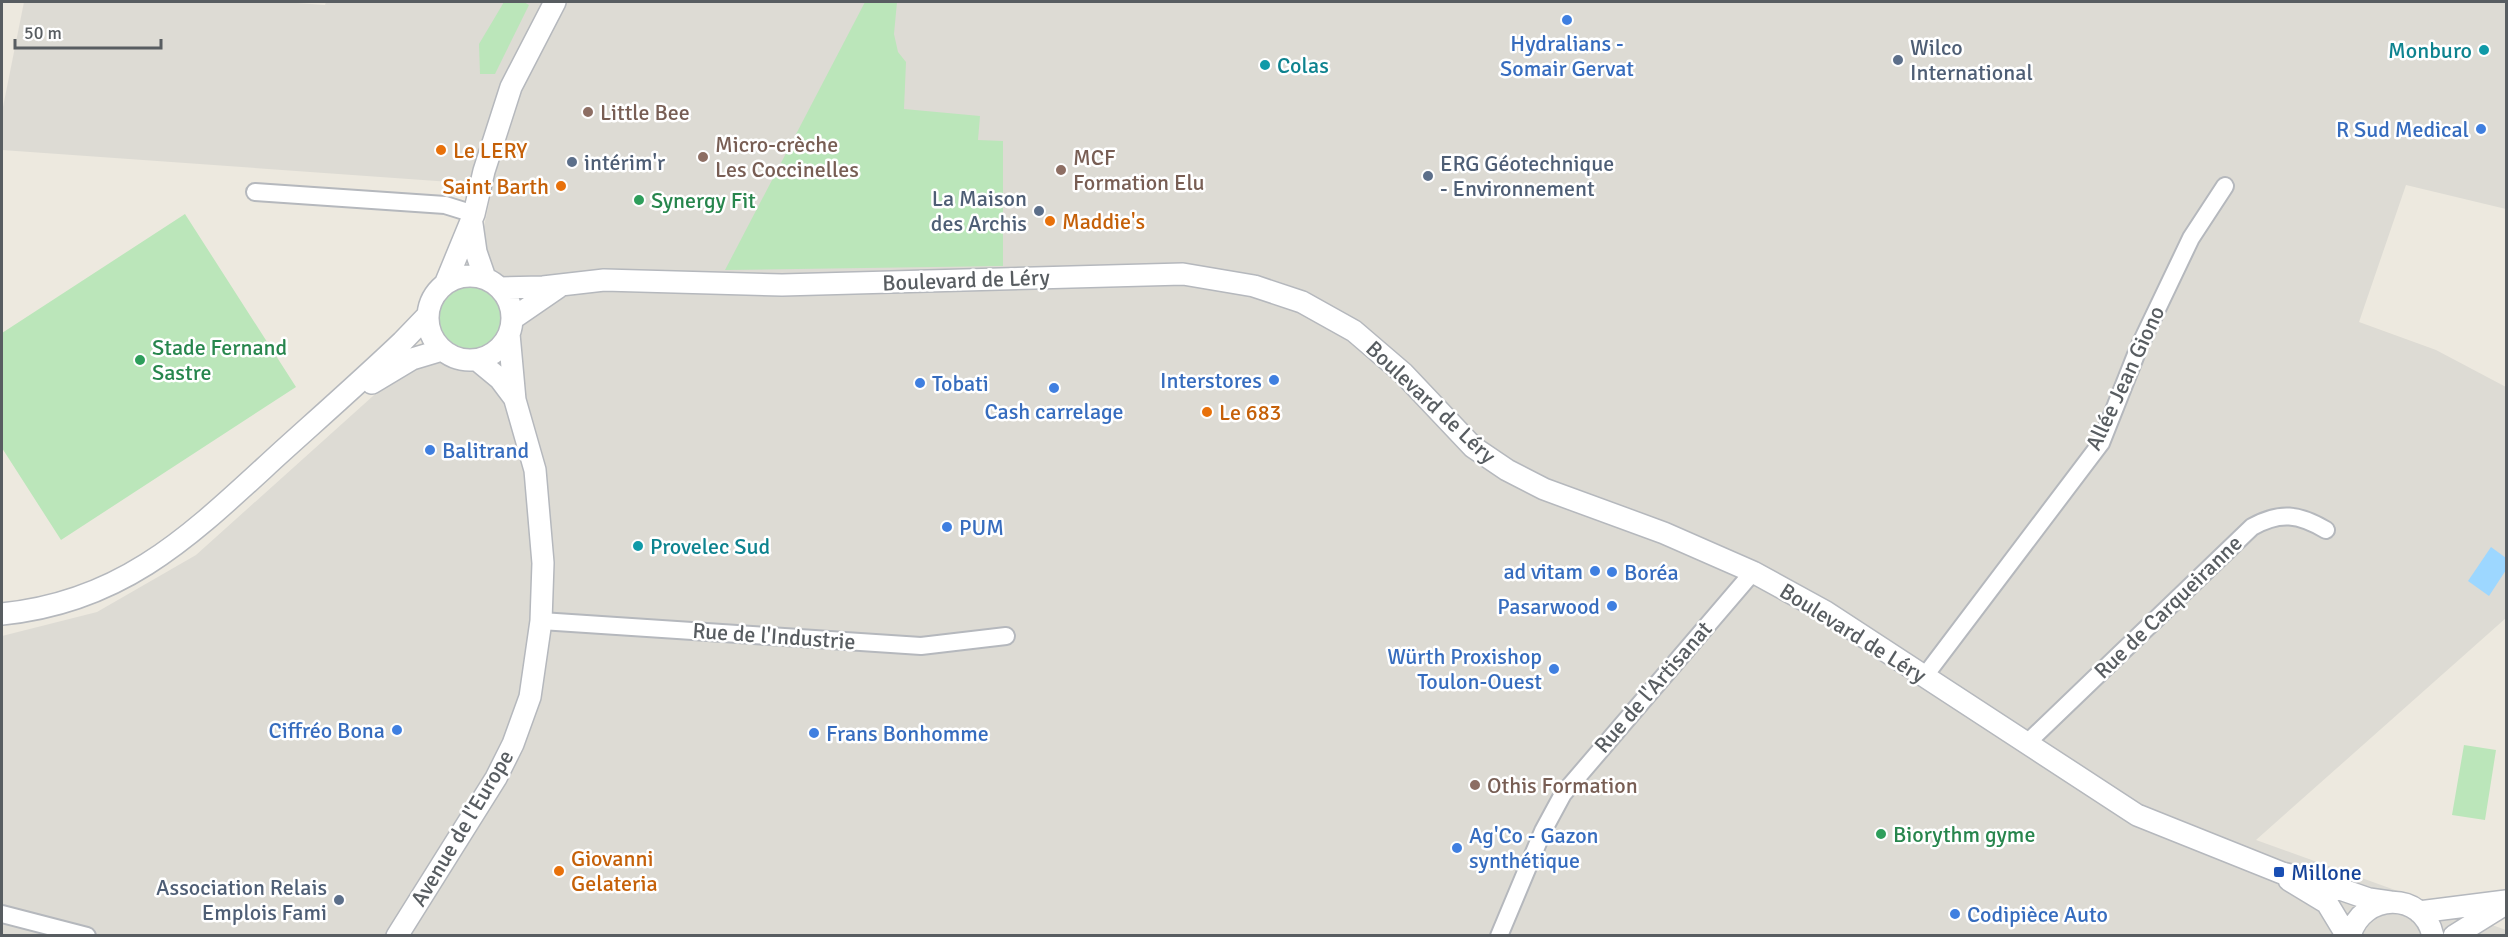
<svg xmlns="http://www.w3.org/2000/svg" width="2508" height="937" font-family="Signika,sans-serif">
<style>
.industrial{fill:#dddbd4}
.green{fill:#bbe6ba}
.water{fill:#9dd7ff}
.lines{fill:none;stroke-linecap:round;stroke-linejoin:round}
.minor-casing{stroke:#b5b8bd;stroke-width:20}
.tertiary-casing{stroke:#b5b8bd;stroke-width:24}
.minor{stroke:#fff;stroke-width:16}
.tertiary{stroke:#fff;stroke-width:21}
.shop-dot{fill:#3f7fe0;stroke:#fff;stroke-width:2}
.culture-dot{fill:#0f9aa8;stroke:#fff;stroke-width:2}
.service-dot{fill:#5c6f8a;stroke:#fff;stroke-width:2}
.education-dot{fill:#8d6e63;stroke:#fff;stroke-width:2}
.food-dot{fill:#e8710a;stroke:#fff;stroke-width:2}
.leisure-dot{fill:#2e9e5b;stroke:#fff;stroke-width:2}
.transit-dot{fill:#1a4fb4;stroke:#fff;stroke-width:2}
.labels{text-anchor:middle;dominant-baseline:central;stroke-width:5;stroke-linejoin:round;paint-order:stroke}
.shop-label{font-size:22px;fill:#366cbe;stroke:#fff;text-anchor:start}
.service-label{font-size:22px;fill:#4e5e75;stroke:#fff;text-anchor:start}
.culture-label{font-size:22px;fill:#0d838f;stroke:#fff;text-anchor:start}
.education-label{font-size:22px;fill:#785e54;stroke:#fff;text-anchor:start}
.food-label{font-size:22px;fill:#c56008;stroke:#fff;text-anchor:start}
.leisure-label{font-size:22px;fill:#27864d;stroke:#fff;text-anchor:start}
.street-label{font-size:22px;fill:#585d61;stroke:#fff}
.transit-label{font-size:22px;fill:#164399;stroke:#fff;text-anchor:start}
</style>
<rect width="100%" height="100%" fill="#ede9df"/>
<path class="industrial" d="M24,2H283L325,5L326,2H2506V209L2406,185L2359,322L2436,350L2506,387V618L2256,840L2506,930V935L2,936V636L97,612L196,555L413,360L481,240L493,185L2,150V112Z"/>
<path class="green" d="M504,2H524L529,5L495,74H480L479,44Z
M865,2H897L894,34L898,52L906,62L904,109L980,116L978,140L1003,141V266L725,270Z
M185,214L296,387L61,540L2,448V333Z
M465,275C479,276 510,293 511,308C511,317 507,327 505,336C504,346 498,351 489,356C434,383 397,292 465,275Z
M2464,745L2496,750L2485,820L2452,815Z"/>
<path class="water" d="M2491,547L2506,558V570L2489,596L2468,581Z"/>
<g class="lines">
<defs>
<path id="minor" d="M255,192L445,205L474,214
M541,621L921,646L1006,636
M1924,677L2101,443L2139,347L2191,238L2225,186
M2026,744L2252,527C2280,511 2299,514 2326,530
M2,914L87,936
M1499,936L1543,831L1563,794L1753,572"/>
<path id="tertiary" d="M472,224L476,252L485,278
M428 318a42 42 0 1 1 84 0a42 42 0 1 1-84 0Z
M446,282L474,214L484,171L511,87L555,2
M500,288L543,287L604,280L782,285L1183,274L1254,286L1302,302L1354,331L1403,373L1473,447L1507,470L1544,489L1664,533L1753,572L1826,612L2137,815L2282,873L2317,881L2369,899L2390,902
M512,319L560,286
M477,360L500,379L515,399
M372,383L412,359L442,350
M2,614C124,602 191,535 277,456C319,418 361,381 402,342L428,315
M2289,880L2327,903L2347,936
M2419,912L2506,901
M397,936L496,778L513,744L530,697L541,621L543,563L535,470L515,400L509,334
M2350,936C2362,892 2423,890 2433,936
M2454,936L2502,906"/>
</defs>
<use href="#minor" class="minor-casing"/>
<use href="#tertiary" class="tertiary-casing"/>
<use href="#minor" class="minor"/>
<use href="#tertiary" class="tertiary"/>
</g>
<g class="shop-dot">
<circle cx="1567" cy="20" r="6"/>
<circle cx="2481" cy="129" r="6"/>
<circle cx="1274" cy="380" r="6"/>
<circle cx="920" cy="383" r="6"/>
<circle cx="1054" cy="388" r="6"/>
<circle cx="430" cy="450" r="6"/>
<circle cx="947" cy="527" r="6"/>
<circle cx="1595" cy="571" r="6"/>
<circle cx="1612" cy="572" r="6"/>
<circle cx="1612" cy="606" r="6"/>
<circle cx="1554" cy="669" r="6"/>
<circle cx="397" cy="730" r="6"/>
<circle cx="814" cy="733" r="6"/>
<circle cx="1457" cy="848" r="6"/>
<circle cx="1955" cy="914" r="6"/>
</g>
<g class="culture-dot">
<circle cx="2484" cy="50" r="6"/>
<circle cx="1265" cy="65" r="6"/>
<circle cx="638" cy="546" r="6"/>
</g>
<g class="service-dot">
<circle cx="1898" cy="60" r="6"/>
<circle cx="572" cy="162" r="6"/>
<circle cx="1428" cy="176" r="6"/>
<circle cx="1039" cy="211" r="6"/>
<circle cx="339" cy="900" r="6"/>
</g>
<g class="education-dot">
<circle cx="588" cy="112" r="6"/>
<circle cx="703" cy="157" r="6"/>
<circle cx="1061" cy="170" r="6"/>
<circle cx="1475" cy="785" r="6"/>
</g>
<g class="food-dot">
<circle cx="441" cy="150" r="6"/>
<circle cx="561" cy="186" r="6"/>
<circle cx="1050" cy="221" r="6"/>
<circle cx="1207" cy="412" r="6"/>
<circle cx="559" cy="871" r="6"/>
</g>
<g class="leisure-dot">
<circle cx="639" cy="200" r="6"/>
<circle cx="140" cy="360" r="6"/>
<circle cx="1881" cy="834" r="6"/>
</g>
<rect class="transit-dot" x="2273" y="866" width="12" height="12" rx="3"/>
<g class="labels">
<g class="shop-label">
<text x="1567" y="43" text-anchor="middle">Hydralians -<tspan x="1567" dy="25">Somair Gervat</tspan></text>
<text x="2469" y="129" text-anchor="end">R Sud Medical</text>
<text x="1262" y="380" text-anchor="end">Interstores</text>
<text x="932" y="383">Tobati</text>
<text x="1054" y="411" text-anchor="middle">Cash carrelage</text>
<text x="442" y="450">Balitrand</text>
<text x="959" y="527">PUM</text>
<text x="1583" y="571" text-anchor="end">ad vitam</text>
<text x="1624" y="572">Boréa</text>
<text x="1600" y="606" text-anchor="end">Pasarwood</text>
<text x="1542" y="656" text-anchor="end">Würth Proxishop<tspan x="1542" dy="25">Toulon-Ouest</tspan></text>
<text x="385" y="730" text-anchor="end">Ciffréo Bona</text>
<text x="826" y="733">Frans Bonhomme</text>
<text x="1469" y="835">Ag'Co - Gazon<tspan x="1469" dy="25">synthétique</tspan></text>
<text x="1967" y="914">Codipièce Auto</text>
</g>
<g class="service-label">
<text x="1910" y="47">Wilco<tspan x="1910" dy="25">International</tspan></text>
<text x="584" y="162">intérim'r</text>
<text x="1440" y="163">ERG Géotechnique<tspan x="1440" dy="25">- Environnement</tspan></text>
<text x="1027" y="198" text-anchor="end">La Maison<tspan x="1027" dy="25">des Archis</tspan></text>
<text x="327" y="887" text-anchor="end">Association Relais<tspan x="327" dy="25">Emplois Fami</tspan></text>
</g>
<g class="culture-label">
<text x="2472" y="50" text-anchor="end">Monburo</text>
<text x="1277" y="65">Colas</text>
<text x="650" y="546">Provelec Sud</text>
</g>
<g class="education-label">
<text x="600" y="112">Little Bee</text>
<text x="715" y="144">Micro-crèche<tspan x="715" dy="25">Les Coccinelles</tspan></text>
<text x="1073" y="157">MCF<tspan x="1073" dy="25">Formation Elu</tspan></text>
<text x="1487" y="785">Othis Formation</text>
</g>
<g class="food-label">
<text x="453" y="150">Le LERY</text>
<text x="549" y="186" text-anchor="end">Saint Barth</text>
<text x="1062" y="221">Maddie's</text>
<text x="1219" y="412">Le 683</text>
<text x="571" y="858">Giovanni<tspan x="571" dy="25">Gelateria</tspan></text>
</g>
<g class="leisure-label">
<text x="651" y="200">Synergy Fit</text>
<text x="152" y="347">Stade Fernand<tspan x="152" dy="25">Sastre</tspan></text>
<text x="1893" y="834">Biorythm gyme</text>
</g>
<g class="street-label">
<text transform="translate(966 280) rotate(-2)">Boulevard de Léry</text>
<text transform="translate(2125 378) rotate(-65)">Allée Jean Giono</text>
<text transform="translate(1431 402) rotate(43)">Boulevard de Léry</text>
<text transform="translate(2168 607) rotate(-44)">Rue de Carqueiranne</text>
<text transform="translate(1853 633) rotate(32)">Boulevard de Léry</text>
<text transform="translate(774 636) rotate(4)">Rue de l'Industrie</text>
<text transform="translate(1653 687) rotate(-49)">Rue de l'Artisanat</text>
<text transform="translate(462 828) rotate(-59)">Avenue de l'Europe</text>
</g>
<g class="transit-label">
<text x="2291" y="872">Millone</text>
</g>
</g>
<rect width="2508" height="937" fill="none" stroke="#585d61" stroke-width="6"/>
<path d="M15 39v9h146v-9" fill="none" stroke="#585d61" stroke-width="3"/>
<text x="24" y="39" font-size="18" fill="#585d61" stroke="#ffffff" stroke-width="4.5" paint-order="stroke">50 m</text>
</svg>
